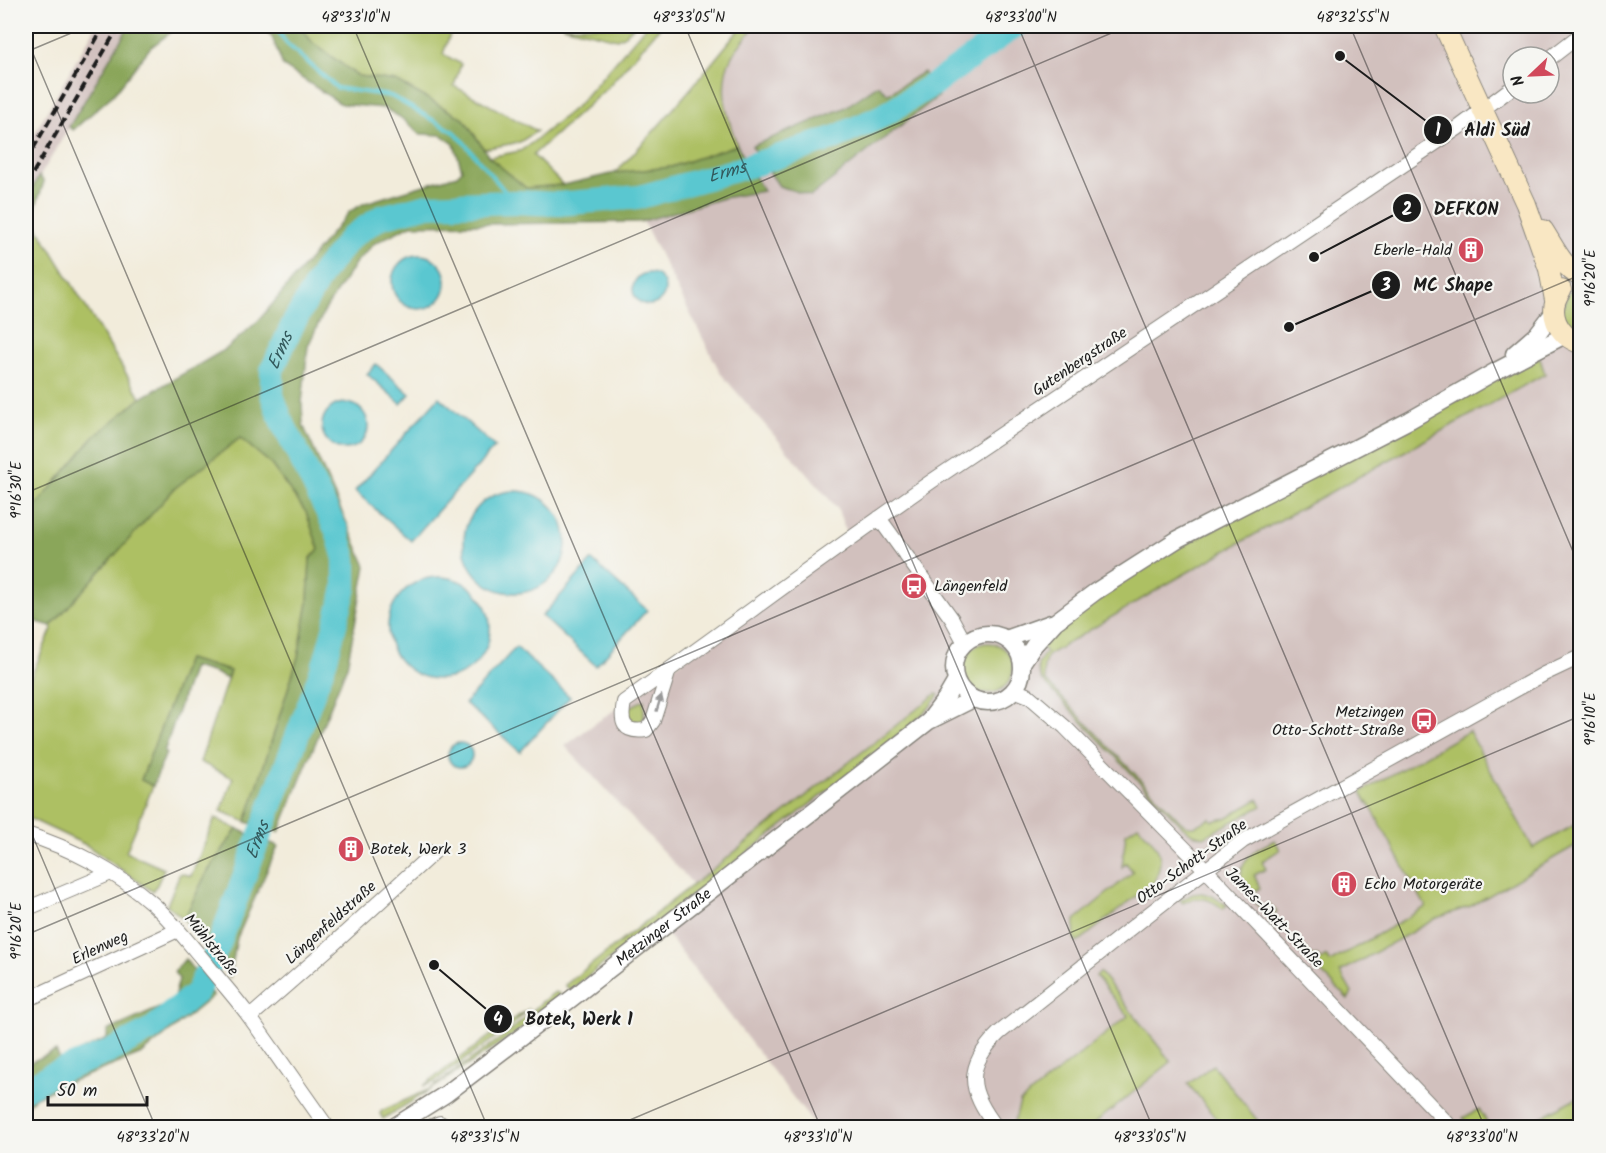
<svg xmlns="http://www.w3.org/2000/svg" width="1606" height="1153" font-family="Kalam,sans-serif">
<style>
.industrial{fill:#d1c0bd;fill-rule:evenodd}
.green{fill:#adc064;stroke:#646e40;stroke-width:1.5}
.forest{fill:#8aa65a;stroke:#53613b;stroke-width:1.5}
.water{fill:#5ac7d0;stroke:#3b7276;stroke-width:1.5}
.lines{fill:none;stroke-linecap:round;stroke-linejoin:round}
.stream{stroke:#5ac7d0;stroke-width:4}
.river{stroke:#5ac7d0;stroke-width:24}
.minor-casing{stroke:#87847c;stroke-width:16}
.tertiary-casing{stroke:#87847c;stroke-width:19}
.secondary-casing{stroke:#87847c;stroke-width:22}
.minor{stroke:#fff;stroke-width:14}
.tertiary{stroke:#fff;stroke-width:16}
.secondary{stroke:#f9e7c3;stroke-width:20}
.rail{stroke:#1c1c1c;stroke-width:4;stroke-dasharray:9 4.5;stroke-linecap:butt}
.oneway{fill:#999}
.ticks{fill:none;stroke:#1c1c1c;stroke-width:1.5;stroke-opacity:0.45}
.labels{text-anchor:middle;dominant-baseline:central;stroke-width:4.5;stroke-linejoin:round;paint-order:stroke}
.poi-label{font-size:16px;fill:#1c1c1c;stroke:#f6f6f2;text-anchor:start}
.street-label{font-size:16px;fill:#1c1c1c;stroke:#f6f6f2}
.water-label{font-size:18px;font-style:italic;fill:#32585b;stroke:#f6f6f2}
.leader{fill:none;stroke:#1c1c1c;stroke-width:2}
.callout-dot{fill:#1c1c1c;stroke:#f6f6f2;stroke-width:2}
.mark-label{font-size:18px;text-anchor:middle;font-weight:bold;fill:#fff}
.callout-label{font-size:18px;text-anchor:middle;font-weight:bold;fill:#1c1c1c;stroke:#f6f6f2;stroke-width:4.5;stroke-linejoin:round;paint-order:stroke}
.neatline{fill:none;stroke:#1c1c1c;stroke-width:2}
.ticks-label{font-size:15px;text-anchor:middle;fill:#1c1c1c}
</style>
<rect width="100%" height="100%" fill="#f6f6f2"/>
<filter id="ink" filterUnits="userSpaceOnUse"><feTurbulence type="fractalNoise" baseFrequency=".0167" numOctaves="2"/><feDisplacementMap in="SourceGraphic" scale="12" xChannelSelector="R" yChannelSelector="G"/><feConvolveMatrix kernelMatrix="1 2 1 2 8 2 1 2 1" color-interpolation-filters="sRGB"/></filter>
<filter id="wash" filterUnits="userSpaceOnUse"><feTurbulence type="fractalNoise" baseFrequency=".008" numOctaves="4" result="noise"/><feDisplacementMap in="SourceGraphic" scale="24" xChannelSelector="R" yChannelSelector="G"/><feGaussianBlur stdDeviation="1.35" result="paint"/><feColorMatrix in="noise" values="0 0 0 0 0 0 0 0 0 0 0 0 0 0 0 0 0 1.4 0 .05"/><feComposite in="paint" operator="in"/></filter>
<g filter="url(#wash)">
<rect width="100%" height="100%" fill="#f2ecdb"/>
<path class="industrial" d="M96,26H129L26,200V148Z
M754,26H1580V1127H816L663,929L705,897L565,746L594,724L625,703L849,539L837,508L721,374L623,182ZM1513,57H1549V93H1513Z"/>
<path class="green" d="M299,26H453L443,54L461,64L454,86L537,131L520,142L484,149L464,119L396,81L358,76L313,43Z
M563,26H634L625,35L617,39Z
M646,26H661L607,88L533,155L563,185L526,188L489,157L520,151L533,142L578,105Z
M742,26H755C748,35 739,45 732,56C717,83 727,118 737,145L671,167L615,173C660,126 702,76 742,26Z
M32,218L141,398L94,437L40,501L26,514V230Z
M1580,285V335L1570,329L1561,312C1566,298 1566,291 1580,285Z
M1539,356L1545,374L1282,519L1167,584L1048,655C1043,664 1043,670 1045,680L1182,823C1193,830 1200,824 1210,818L1212,821L1226,818L1258,799L1262,806L1204,837L1192,834L1182,826L1042,680C1035,666 1037,664 1046,652L1041,646L1072,616L1138,569Z
M240,438L270,463L306,512L319,549L310,559L308,603L298,657L246,822L221,811L233,778L200,762L230,671L187,659L141,780L153,786L126,852L164,869L157,885L152,891L86,845L33,820L26,818V688L52,629L51,626L175,488Z
M963 668a25 25 0 1 1 50 0a25 25 0 1 1-50 0Z
M936,694L939,695L929,708L902,733L570,990L565,985Z
M644,700V715L641,722L634,725L629,723L628,708Z
M1469,731L1533,848L1580,822V843L1471,906L1437,918L1340,972L1352,993L1348,999L1299,950L1300,943L1313,957L1317,956L1321,960L1326,956L1330,962L1426,907L1368,802L1367,803L1361,792Z
M215,818L237,829L206,874L184,919L167,905L180,873L191,876Z
M1138,825C1156,845 1168,854 1154,882L1077,943L1074,939L1075,920L1133,872L1126,863L1122,867L1126,833Z
M1233,828L1238,836L1222,845L1205,849L1224,833Z
M1275,840L1280,850L1262,861L1266,869L1254,875L1260,888L1250,894L1261,907L1268,903L1277,912L1269,917C1252,900 1225,874 1254,852C1260,847 1268,844 1275,840Z
M1202,893L1212,896L1227,905L1223,909C1210,898 1198,895 1183,903L1180,900L1193,894Z
M1100,972L1171,1062L1090,1127H1014L1013,1126L1020,1102L1128,1016L1096,976Z
M555,992L560,994L559,998L516,1033L430,1090L383,1119L380,1114L381,1111L430,1089L513,1029L543,1001Z
M529,1009L511,1026L434,1082L423,1086L507,1023Z
M1213,1065L1258,1121L1250,1127H1224L1188,1084Z
M1580,1096V1127H1523Z
M1479,1109L1490,1127H1473L1463,1118Z"/>
<path class="forest" d="M129,26H179L150,48L114,94L73,130L69,127Z
M262,26H299L313,43L358,76L396,81L464,119L489,157L526,188L563,185L615,173L671,167L737,145L763,191L723,198L640,222L411,225L375,243L356,262L325,310L308,346L302,403L303,425L366,566L347,666L279,832L246,822L298,657L308,603L310,559L319,549L306,512L270,463L240,438L175,488L51,626L26,619V514L40,501L94,437L141,398L226,349L259,320L350,211L365,203L457,175L462,170L454,144L441,135L420,134L400,117L384,108L341,104L283,66L272,37Z
M923,72L938,96L811,196L779,186L752,146L844,108L878,85L888,94Z
M39,176L44,182L32,218L26,230V200Z
M187,659L230,671L227,679L215,673L193,667L164,752L166,753L153,786L141,780Z
M237,829L278,846L237,938L230,977L184,919L206,874Z
M185,959L213,996L142,1054L67,1083L36,1097L26,1106V1064L56,1051L60,1060L107,1039V1031L173,1002L179,979L174,972Z"/>
<path class="water" d="M392 282a27 27 0 1 1 54 0a27 27 0 1 1-54 0Z
M633 289a16 16 0 1 1 32 0a16 16 0 1 1-32 0Z
M376,364L410,394L401,404L367,374Z
M439,397L495,447L411,541L355,491Z
M322 426a23 23 0 1 1 46 0a23 23 0 1 1-46 0Z
M464 542a51 51 0 1 1 102 0a51 51 0 1 1-102 0Z
M592,560L647,610L596,666L542,616Z
M388 628a51 51 0 1 1 102 0a51 51 0 1 1-102 0Z
M516,647L570,697L520,752L465,703Z
M448 755a12 12 0 1 1 24 0a12 12 0 1 1-24 0Z"/>
<g class="lines">
<path class="stream" d="M275,26L286,43L337,88L391,96L456,133L514,202"/>
<path class="river" id="s1" d="M26,1089L50,1075L111,1051L151,1030L197,992L218,947L326,659L345,588V559L337,531L281,420L272,395V370L293,324L323,272L351,237L381,217L428,205L514,202L558,204L640,197L743,168L834,138L882,116L937,82L1015,26"/>
</g>
</g>
<g filter="url(#ink)">
<g class="lines">
<defs>
<path id="minor" d="M1549,59L1580,35
M879,518L952,619L965,643
M669,670L653,721L646,730C623,733 620,723 624,702C727,629 828,553 932,481L1458,128L1513,87
M1014,690L1029,696L1065,727L1206,870L1452,1128
M26,834C71,848 117,872 153,904C172,921 188,942 205,962C220,981 237,999 251,1019C277,1055 302,1092 328,1128
M26,909L111,873
M35,996L178,930
M250,1017L329,948L434,852
M428,1128L440,1123L447,1128
M997,1128C968,1091 964,1067 999,1033L1149,914L1243,841L1544,674L1580,657"/>
<g id="tertiary">
<path d="M1514,354L1537,334L1554,312"/>
<circle cx="988" cy="668" r="34"/>
<path d="M1006,639L1051,623"/>
<path d="M1022,663L1035,644L1055,622L1095,592L1178,539L1410,420L1496,371L1565,335"/>
<path d="M931,718L946,698L956,681"/>
<path id="s2" d="M392,1128L446,1094L571,999L929,721L973,699"/>
</g>
<path id="secondary" d="M1444,26L1526,204L1549,269L1555,300
M1543,230C1553,245 1563,268 1580,276
M1561,290C1546,311 1557,336 1580,343"/>
</defs>
<use href="#minor" class="minor-casing"/>
<use href="#tertiary" class="tertiary-casing"/>
<use href="#secondary" class="secondary-casing"/>
<use href="#minor" class="minor"/>
<use href="#tertiary" class="tertiary"/>
<use href="#secondary" class="secondary"/>
<path class="rail" d="M26,161L104,26
M26,185L119,26"/>
</g>
<defs><path id="oneway-solid" d="M-6-.8H1V-3.2L6.5 0L1 3.2V.8H-6Z" transform="scale(1.5)"/></defs>
<use class="oneway" href="#oneway-solid" transform="translate(659 703) rotate(-73)"/>
</g>
<path class="ticks" d="M353,26L821,1128M685,26L1153,1128M1018,26L1485,1128M1350,26L1580,568M26,37L488,1128M26,52L88,26M26,493L1128,26M26,820L156,1128M26,935L1580,275M611,1128L1580,716"/>
<defs>
<symbol id="building-disc" viewBox="-11 -11 22 22"><circle r="9.5" fill="#d1495b" stroke="#f6f6f2"/><path d="M-4-6H4V6H1V3H-1V6H-4ZM-2.5-4.3h1.7v1.8h-1.7ZM.8-4.3h1.7v1.8H.8ZM-2.5-1h1.7V.8h-1.7ZM.8-1h1.7V.8H.8Z" fill="#fff"/></symbol>
<symbol id="bus-disc" viewBox="-11 -11 22 22"><circle r="9.5" fill="#d1495b" stroke="#f6f6f2"/><path d="M-5-6H5V4H4V6H2V4H-2V6H-4V4H-5ZM-3.5-4V0h7V-4ZM-3.5 1.2v1.5H-2V1.2ZM2 1.2v1.5H3.5V1.2Z" fill="#fff"/></symbol>
</defs>
<g fill-rule="evenodd">
<use href="#building-disc" x="1456" y="235" width="30" height="30"/>
<use href="#bus-disc" x="899" y="571" width="30" height="30"/>
<use href="#bus-disc" x="1409" y="706" width="30" height="30"/>
<use href="#building-disc" x="336" y="834" width="30" height="30"/>
<use href="#building-disc" x="1329" y="869" width="30" height="30"/>
</g>
<g class="labels">
<g class="poi-label">
<text x="1452" y="250" text-anchor="end">Eberle-Hald</text>
<text x="934" y="586">Längenfeld</text>
<text x="1404" y="712" text-anchor="end">Metzingen<tspan x="1404" dy="18">Otto-Schott-Straße</tspan></text>
<text x="370" y="849">Botek, Werk 3</text>
<text x="1364" y="884">Echo Motorgeräte</text>
</g>
<g class="street-label">
<text transform="translate(1080 362) rotate(-34)">Gutenbergstraße</text>
<text transform="translate(1192 862) rotate(-36)">Otto-Schott-Straße</text>
<text transform="translate(1274 918) rotate(46)">James-Watt-Straße</text>
<text transform="translate(331 923) rotate(-42)">Längenfeldstraße</text>
<text stroke="none"><textPath href="#s2" startOffset="338">Metzinger Straße</textPath></text>
<text transform="translate(211 945) rotate(50)">Mühlstraße</text>
<text transform="translate(100 948) rotate(-25)">Erlenweg</text>
</g>
<g class="water-label">
<text stroke="none"><textPath href="#s1" startOffset="1406">Erms</textPath></text>
<text stroke="none"><textPath href="#s1" startOffset="884">Erms</textPath></text>
<text stroke="none"><textPath href="#s1" startOffset="362">Erms</textPath></text>
</g>
</g>
<path class="leader" d="M1340 56L1438 130M1314 257L1407 208M1289 327L1386 285M434 965L498 1019"/>
<g class="callout-dot">
<circle cx="1340" cy="56" r="6"/>
<circle cx="1314" cy="257" r="6"/>
<circle cx="1289" cy="327" r="6"/>
<circle cx="434" cy="965" r="6"/>
<circle cx="1438" cy="130" r="15"/>
<circle cx="1407" cy="208" r="15"/>
<circle cx="1386" cy="285" r="15"/>
<circle cx="498" cy="1019" r="15"/>
</g>
<g class="mark-label">
<text x="1438" y="136">1</text>
<text x="1407" y="215">2</text>
<text x="1386" y="291">3</text>
<text x="498" y="1025">4</text>
</g>
<g class="callout-label">
<text x="1497" y="136">Aldi Süd</text>
<text x="1466" y="215">DEFKON</text>
<text x="1453" y="291">MC Shape</text>
<text x="579" y="1025">Botek, Werk 1</text>
</g>
<rect width="1606" height="1153" fill="none" stroke="#f6f6f2" stroke-width="66"/>
<g transform="translate(1531 75) rotate(247)"><circle r="28" fill="#f6f6f2" stroke="#9f9f9c" stroke-width="1.5"/>
<path d="M0-4.5L10 22L0 15L-10 22Z" fill="#d1495b"/>
<text y="-9" font-size="16" font-weight="bold" text-anchor="middle" fill="#1c1c1c">N</text>
</g>
<path d="M48 1096v9h99v-9" fill="none" stroke="#1c1c1c" stroke-width="3"/>
<text x="57" y="1096" font-size="18" fill="#1c1c1c" stroke="#f6f6f2" stroke-width="4.5" paint-order="stroke">50 m</text>
<rect x="33" y="33" width="1540" height="1087" class="neatline"/>
<g class="ticks-label">
<text x="356" y="22">48°33'10"N</text>
<text x="689" y="22">48°33'05"N</text>
<text x="1021" y="22">48°33'00"N</text>
<text x="1353" y="22">48°32'55"N</text>
<text transform="translate(1590 278) rotate(-90)" y="5">9°16'20"E</text>
<text transform="translate(16 490) rotate(-90)" y="5">9°16'30"E</text>
<text transform="translate(1590 719) rotate(-90)" y="5">9°16'10"E</text>
<text transform="translate(16 931) rotate(-90)" y="5">9°16'20"E</text>
<text x="153" y="1142">48°33'20"N</text>
<text x="485" y="1142">48°33'15"N</text>
<text x="818" y="1142">48°33'10"N</text>
<text x="1150" y="1142">48°33'05"N</text>
<text x="1482" y="1142">48°33'00"N</text>
</g>
</svg>
